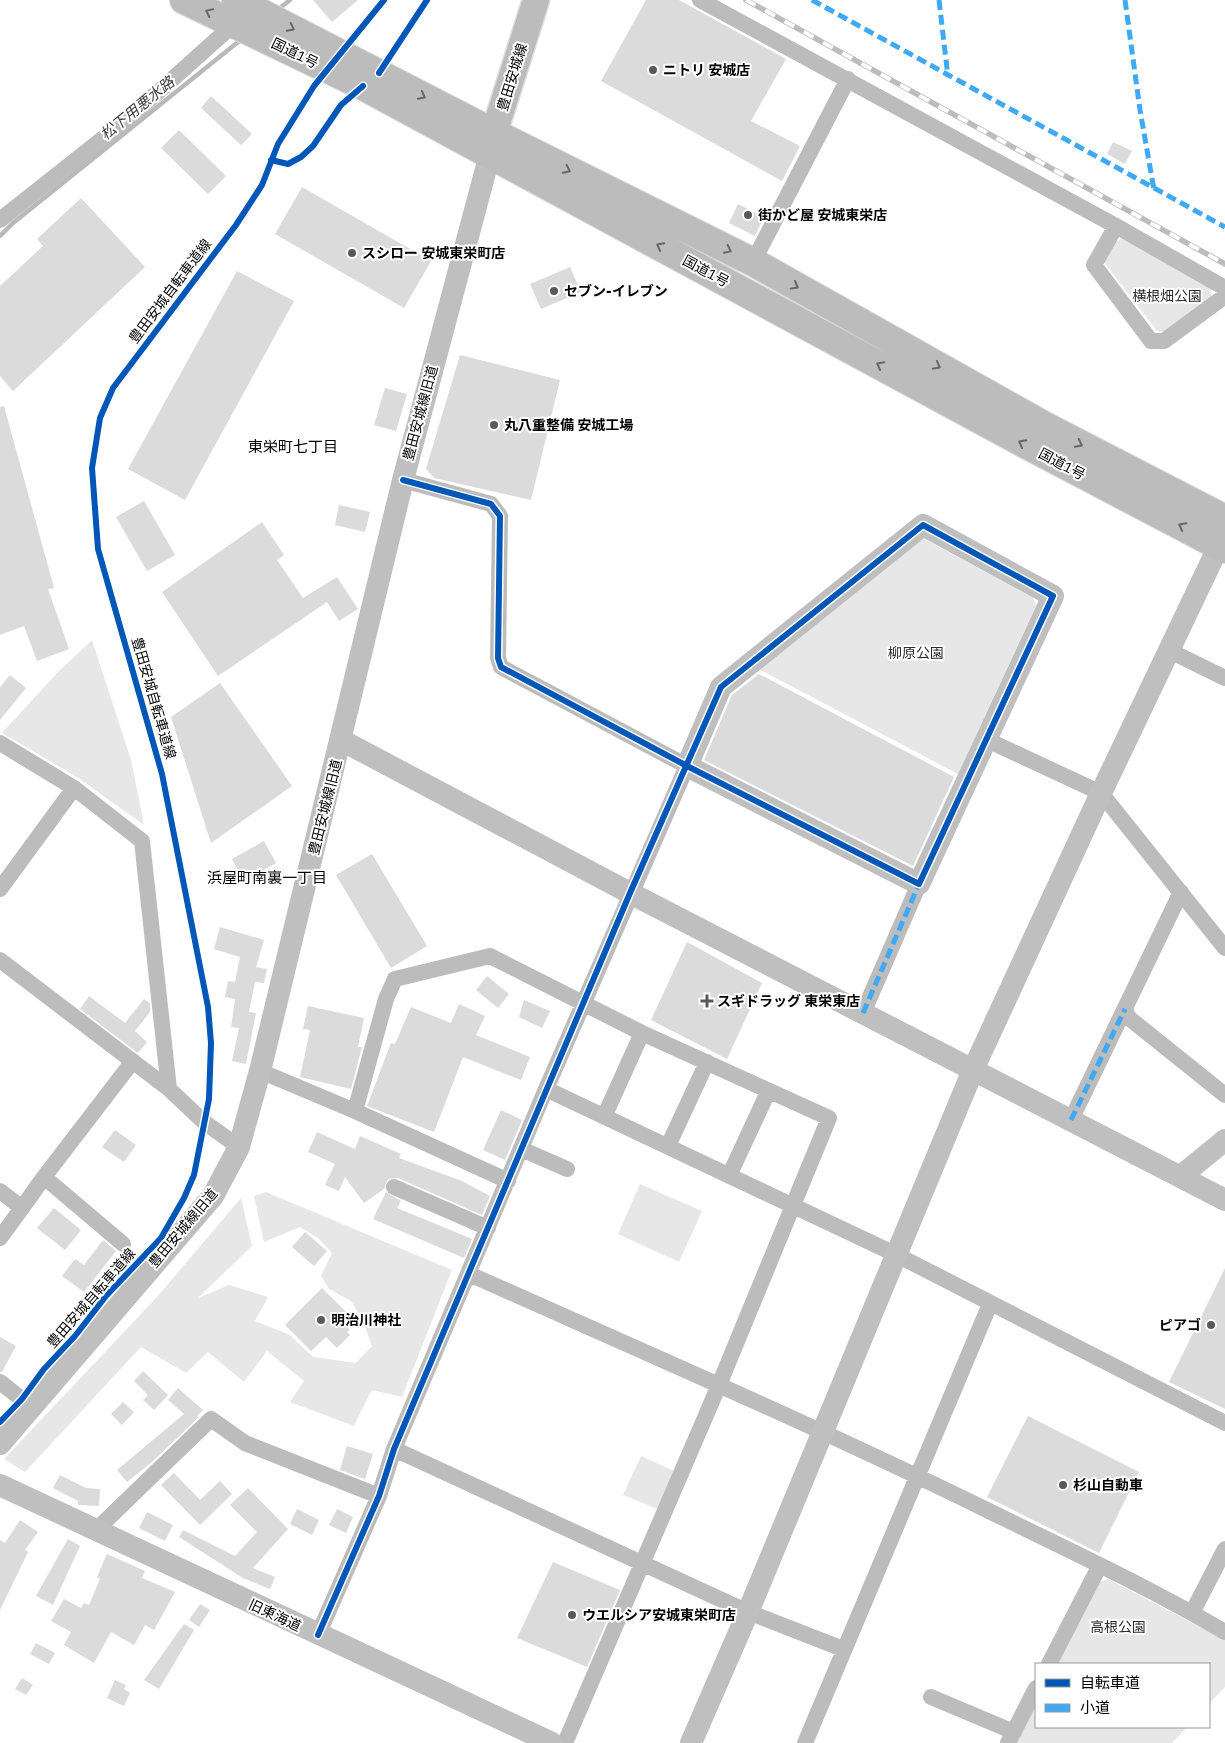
<svg xmlns="http://www.w3.org/2000/svg" width="1225" height="1743" font-family="'IBM Plex Sans','Noto Sans JP',sans-serif">
<style>
.green{fill:#e7e7e7}
.lines{fill:none;stroke-linecap:round;stroke-linejoin:round}
.stream{stroke:#b9b9b9;stroke-width:4.5}
.building{fill:#dbdbdb}
.primary-casing{stroke:#dbdbdb;stroke-width:29}
.highway-casing{stroke:#dbdbdb;stroke-width:30}
.street{stroke:#bcbcbc;stroke-width:16}
.secondary{stroke:#bfbfbf;stroke-width:22}
.primary{stroke:#bcbcbc;stroke-width:26}
.highway{stroke:#bcbcbc;stroke-width:28}
.rail-casing{stroke:#bcbcbc;stroke-width:5.5}
.rail{stroke:#fff;stroke-width:4;stroke-dasharray:11;stroke-linecap:butt}
.quiet{stroke:#3fa9f5;stroke-width:5;stroke-dasharray:10 5;stroke-linecap:butt}
.cycleway-casing{stroke:#fff;stroke-width:9}
.cycleway{stroke:#0057b8;stroke-width:6}
.oneway{stroke:#676767}
.poi-dot{fill:#595959;stroke:#fff;stroke-width:2}
.labels{text-anchor:middle;dominant-baseline:central;stroke-width:4;stroke-linejoin:round;paint-order:stroke}
.street-label{font-size:14px;fill:#000;stroke:#fff}
.poi-label{font-size:14px;font-weight:bold;fill:#000;stroke:#fff;text-anchor:start}
.park-label{font-size:14px;fill:#2b2b2b;stroke:#fff}
.water-label{font-size:15px;font-style:italic;fill:#3c3c3c;stroke:#fff}
.neighbourhood-label{font-size:15px;fill:#000;stroke:#fff}
</style>
<rect width="100%" height="100%" fill="#fff"/>
<path class="green" d="M1124,238L1211,288V299L1166,332L1157,331L1104,262L1115,242Z
M918,540H926L1033,598L1036,606L958,774L757,668Z
M92,640L131,760L144,825L77,777L2,733L57,673Z
M640,1184L702,1211L679,1262L618,1234Z
M266,1192L452,1270L402,1397L372,1390L354,1426L290,1402L304,1381L267,1351L244,1382L208,1352L186,1373L141,1347L25,1472L4,1459L157,1297L241,1198L252,1246L198,1298L229,1285L268,1297L255,1321L290,1335L313,1357L356,1363L372,1346L362,1319L351,1301L329,1289L321,1276L332,1253L318,1238L300,1227L264,1242L254,1196Z
M641,1456L681,1474L665,1512L623,1495Z
M1108,1579L1225,1640V1687L1209,1704V1664H1056L1098,1583Z
M1036,1702V1727H1187L1172,1743H1015Z"/>
<g class="lines">
<path class="stream" d="M276,11L290,0
M0,236L13,223L243,38"/>
</g>
<path class="building" d="M313,0H358L332,22Z
M646,0H679L786,59L751,121L800,146L782,181L601,81Z
M211,96L252,134L241,145L201,108Z
M179,130L226,176L208,194L161,148Z
M1113,142L1132,151L1125,164L1107,154Z
M302,187L431,261L404,308L275,234Z
M81,198L145,267L13,391L0,376V286L43,246L37,239Z
M738,204L764,217L755,236L729,223Z
M570,267L581,292L541,309L530,284Z
M237,271L294,301L185,500L128,469Z
M460,355L560,380L531,500L434,478L426,469Z
M385,388L407,394L396,431L374,425Z
M4,406L54,588L48,589L69,649L37,661L24,626L0,635V407Z
M144,501L175,555L147,571L116,517Z
M339,505L370,512L365,532L335,525Z
M262,522L284,555L277,560L303,598L337,577L358,609L339,621L327,602L218,676L162,592Z
M759,674L954,777L913,866L704,760L732,695Z
M10,675L26,688L0,720V687Z
M220,683L292,786L211,843L171,717Z
M264,841L276,863L244,881L232,859Z
M372,854L427,946L391,968L336,875Z
M220,927L264,940L256,967L267,969L264,983L255,982L249,1012L256,1013L246,1064L232,1061L239,1028L231,1027L235,999L225,997L228,981L235,982L240,957L214,949Z
M687,942L762,983L727,1059L651,1020Z
M487,976L509,994L498,1008L476,990Z
M89,996L125,1023L144,999L150,1003V1012L135,1031L147,1042L138,1053L80,1009Z
M524,1000L550,1011L542,1028L519,1017Z
M459,1004L485,1016L476,1035L530,1057L521,1080L463,1057L434,1132L367,1106L391,1043L395,1044L411,1007L451,1023Z
M308,1006L364,1018L358,1047H362L351,1089L300,1077L310,1030L303,1029Z
M501,1110L522,1120L505,1160L483,1150Z
M115,1130L136,1145L124,1162L102,1147Z
M317,1132L355,1149L360,1136L401,1154L399,1158L462,1181L490,1196L482,1215L398,1178L388,1179L384,1189L364,1203L345,1177L339,1191L325,1185L335,1164L308,1152Z
M386,1192L401,1201L397,1208L472,1239L464,1258L373,1219Z
M54,1208L81,1230L65,1250L37,1228Z
M305,1232L327,1251L314,1266L292,1247Z
M103,1240L116,1251L84,1292L62,1276L75,1259L84,1265Z
M1225,1268V1409L1169,1382Z
M322,1288L353,1319L346,1326L350,1330L347,1332L350,1335L337,1348L326,1337L311,1351L285,1325Z
M0,1337L16,1346L2,1372H0Z
M143,1371L168,1395L154,1410L143,1400L148,1395L134,1381Z
M178,1388L203,1410L197,1416L199,1417L152,1462L127,1482L117,1470L184,1414L168,1400Z
M123,1402L134,1412L122,1425L111,1414Z
M1028,1416L1139,1472L1099,1553L987,1497Z
M347,1446L373,1454L365,1479L340,1470Z
M174,1473L200,1500L220,1481L232,1494L200,1525L161,1485Z
M60,1475L86,1488L100,1489L99,1506L78,1505V1501L53,1488Z
M248,1488L288,1529L253,1568L275,1577L270,1589L243,1578L179,1537L183,1530L235,1556L257,1532L230,1505Z
M297,1509L319,1520L312,1535L290,1524Z
M337,1509L353,1517L346,1533L329,1525Z
M147,1512L173,1525L165,1541L139,1528Z
M20,1520L38,1532L25,1550L28,1552L0,1610V1540L5,1543Z
M68,1539L80,1546L53,1605L36,1596Z
M107,1554L145,1571L142,1578L175,1592L154,1630L145,1625L134,1645L111,1632L94,1663L64,1645L71,1632L51,1621L64,1599L81,1608L84,1603L89,1605L100,1579L97,1577Z
M553,1562L620,1590L587,1667L517,1638Z
M200,1604L210,1610L199,1627L189,1620Z
M184,1624L194,1630L159,1689L144,1680Z
M36,1643L55,1653L49,1664L30,1654Z
M22,1678L33,1685L26,1695L15,1689Z
M115,1680L126,1685L124,1689L130,1693L124,1706L107,1698Z"/>
<g class="lines">
<defs>
<path id="primary" d="M490,153L494,133L536,0"/>
<path id="highway" d="M184,0L363,86L1027,445L1225,549
M236,0L494,133L753,262L1045,426L1225,519"/>
</defs>
<use href="#primary" class="primary-casing"/>
<use href="#highway" class="highway-casing"/>
<path class="street" d="M700,0L1116,226L1225,288
M0,220L130,117L234,24
M1116,226L1094,265L1151,341H1164L1225,296
M753,262L848,79
M1168,650L1225,678
M985,739L1101,793L1225,948
M0,743L74,788L142,841L169,1089
M0,889L74,788
M0,960L169,1089L204,1122L239,1147
M1125,1009L1129,1018L1225,1095
M863,1013L919,884
M260,1071L355,1111L508,1181
M546,1089L895,1254L1225,1423
M355,1111L386,999L395,979L490,956L642,1033L829,1118L719,1385L565,1743
M604,1117L642,1033
M1071,1120L1181,892
M668,1146L707,1062
M521,1149L567,1169
M729,1176L768,1092
M44,1177L133,1061
M394,1187L488,1228
M0,1191L22,1208L44,1177L123,1244
M0,1238L22,1208
M469,1274C644,1352 820,1428 993,1513C1071,1551 1150,1588 1225,1632
M0,1382L32,1407
M394,1449L748,1612L843,1649
M95,1531L211,1419L245,1443L379,1496
M1192,1613L1225,1549
M318,1635L379,1496L394,1449L546,1089L687,766L501,667L498,658L500,516L491,504L403,480
M1049,1664L1100,1565
M931,1697L1014,1732
M805,1743L990,1304
M1008,1743L1036,1688"/>
<path class="secondary" d="M923,525L1053,596L919,884L687,766L721,687Z
M341,740L630,893L1225,1200
M1181,1176L1225,1140
M0,1444L213,1196L239,1147L260,1071L403,480L490,154
M0,1485L552,1743
M691,1743L748,1612L973,1070L1101,793L1225,533"/>
<use href="#primary" class="primary"/>
<use href="#highway" class="highway"/>
<defs>
<path id="rail" d="M746,0L1225,264"/>
</defs>
<use href="#rail" class="rail-casing"/>
<use href="#rail" class="rail"/>
<path class="quiet" d="M812,0L1225,227
M939,0L948,77
M1125,0L1140,110L1154,190
M863,1013L919,884
M1071,1120L1125,1009"/>
<defs>
<path id="cycleway" d="M379,73L427,0
M271,160L288,164L301,157L313,146L341,105L363,86
M0,1422L22,1399L44,1369L75,1336L106,1296L161,1238L184,1198L194,1175L209,1099L211,1043L208,1007L162,774L98,549L92,468L100,418L113,388L236,225L262,185L278,144L314,86L384,0
M318,1635L379,1496L394,1449L630,893L721,687L923,525L1053,596L919,884L687,766L501,667L498,658L500,516L491,504L403,480"/>
</defs>
<use href="#cycleway" class="cycleway-casing"/>
<use href="#cycleway" class="cycleway"/>
</g>
<defs><path id="oneway-chevron" d="M-2-3.5L2.5 0L-2 3.5" fill="none" stroke-width="1.6" stroke-linecap="round" stroke-linejoin="round" transform="scale(1.25)"/></defs>
<g class="oneway">
<use href="#oneway-chevron" transform="translate(209 12) rotate(-154)"/>
<use href="#oneway-chevron" transform="translate(291 28) rotate(27)"/>
<use href="#oneway-chevron" transform="translate(422 96) rotate(28)"/>
<use href="#oneway-chevron" transform="translate(567 170) rotate(26)"/>
<use href="#oneway-chevron" transform="translate(660 246) rotate(-152)"/>
<use href="#oneway-chevron" transform="translate(728 250) rotate(26)"/>
<use href="#oneway-chevron" transform="translate(795 286) rotate(29)"/>
<use href="#oneway-chevron" transform="translate(880 365) rotate(-152)"/>
<use href="#oneway-chevron" transform="translate(937 366) rotate(29)"/>
<use href="#oneway-chevron" transform="translate(1022 443) rotate(-152)"/>
<use href="#oneway-chevron" transform="translate(1079 444) rotate(27)"/>
<use href="#oneway-chevron" transform="translate(1182 526) rotate(-152)"/>
</g>
<g class="poi-dot">
<circle cx="653" cy="70" r="5"/>
<circle cx="748" cy="215" r="5"/>
<circle cx="352" cy="253" r="5"/>
<circle cx="554" cy="291" r="5"/>
<circle cx="494" cy="425" r="5"/>
<path d="M704.5 993.5h5v5h5v5h-5v5h-5v-5h-5v-5h5z"/>
<circle cx="321" cy="1320" r="5"/>
<circle cx="1211" cy="1325" r="5"/>
<circle cx="1063" cy="1485" r="5"/>
<circle cx="572" cy="1615" r="5"/>
</g>
<g class="labels">
<g class="street-label">
<text transform="translate(295 53) rotate(26)">国道1号</text>
<text transform="translate(512 77) rotate(-73)">豊田安城線</text>
<text transform="translate(706 271) rotate(28)">国道1号</text>
<text transform="translate(170 291) rotate(-53)">豊田安城自転車道線</text>
<text transform="translate(420 413) rotate(-75)">豊田安城線旧道</text>
<text transform="translate(1062 464) rotate(28)">国道1号</text>
<text transform="translate(154 698) rotate(74)">豊田安城自転車道線</text>
<text transform="translate(325 807) rotate(-76)">豊田安城線旧道</text>
<text transform="translate(183 1228) rotate(-50)">豊田安城線旧道</text>
<text transform="translate(91 1298) rotate(-49)">豊田安城自転車道線</text>
<text transform="translate(275 1615) rotate(25)">旧東海道</text>
</g>
<g class="poi-label">
<text x="663" y="70">ニトリ 安城店</text>
<text x="758" y="215">街かど屋 安城東栄店</text>
<text x="362" y="253">スシロー 安城東栄町店</text>
<text x="564" y="291">セブン-イレブン</text>
<text x="504" y="425">丸八重整備 安城工場</text>
<text x="717" y="1001">スギドラッグ 東栄東店</text>
<text x="331" y="1320">明治川神社</text>
<text x="1201" y="1325" text-anchor="end">ピアゴ</text>
<text x="1073" y="1485">杉山自動車</text>
<text x="582" y="1615">ウエルシア安城東栄町店</text>
</g>
<g class="park-label">
<text x="1167" y="296">横根畑公園</text>
<text x="916" y="653">柳原公園</text>
<text x="1118" y="1627">高根公園</text>
</g>
<g class="water-label">
<text transform="translate(137 108) rotate(-39)">松下用悪水路</text>
</g>
<g class="neighbourhood-label">
<text x="293" y="446">東栄町七丁目</text>
<text x="267" y="877">浜屋町南裏一丁目</text>
</g>
</g>
<rect x="1035" y="1663" width="175" height="65" fill="#ffffff" stroke="#999999"/>
<rect x="1045" y="1679" width="25" height="8" fill="#0057b8" stroke="#999999"/>
<text x="1080" y="1688" font-size="15" fill="#000000">自転車道</text>
<rect x="1045" y="1704" width="25" height="8" fill="#3fa9f5" stroke="#999999"/>
<text x="1080" y="1713" font-size="15" fill="#000000">小道</text>
</svg>
